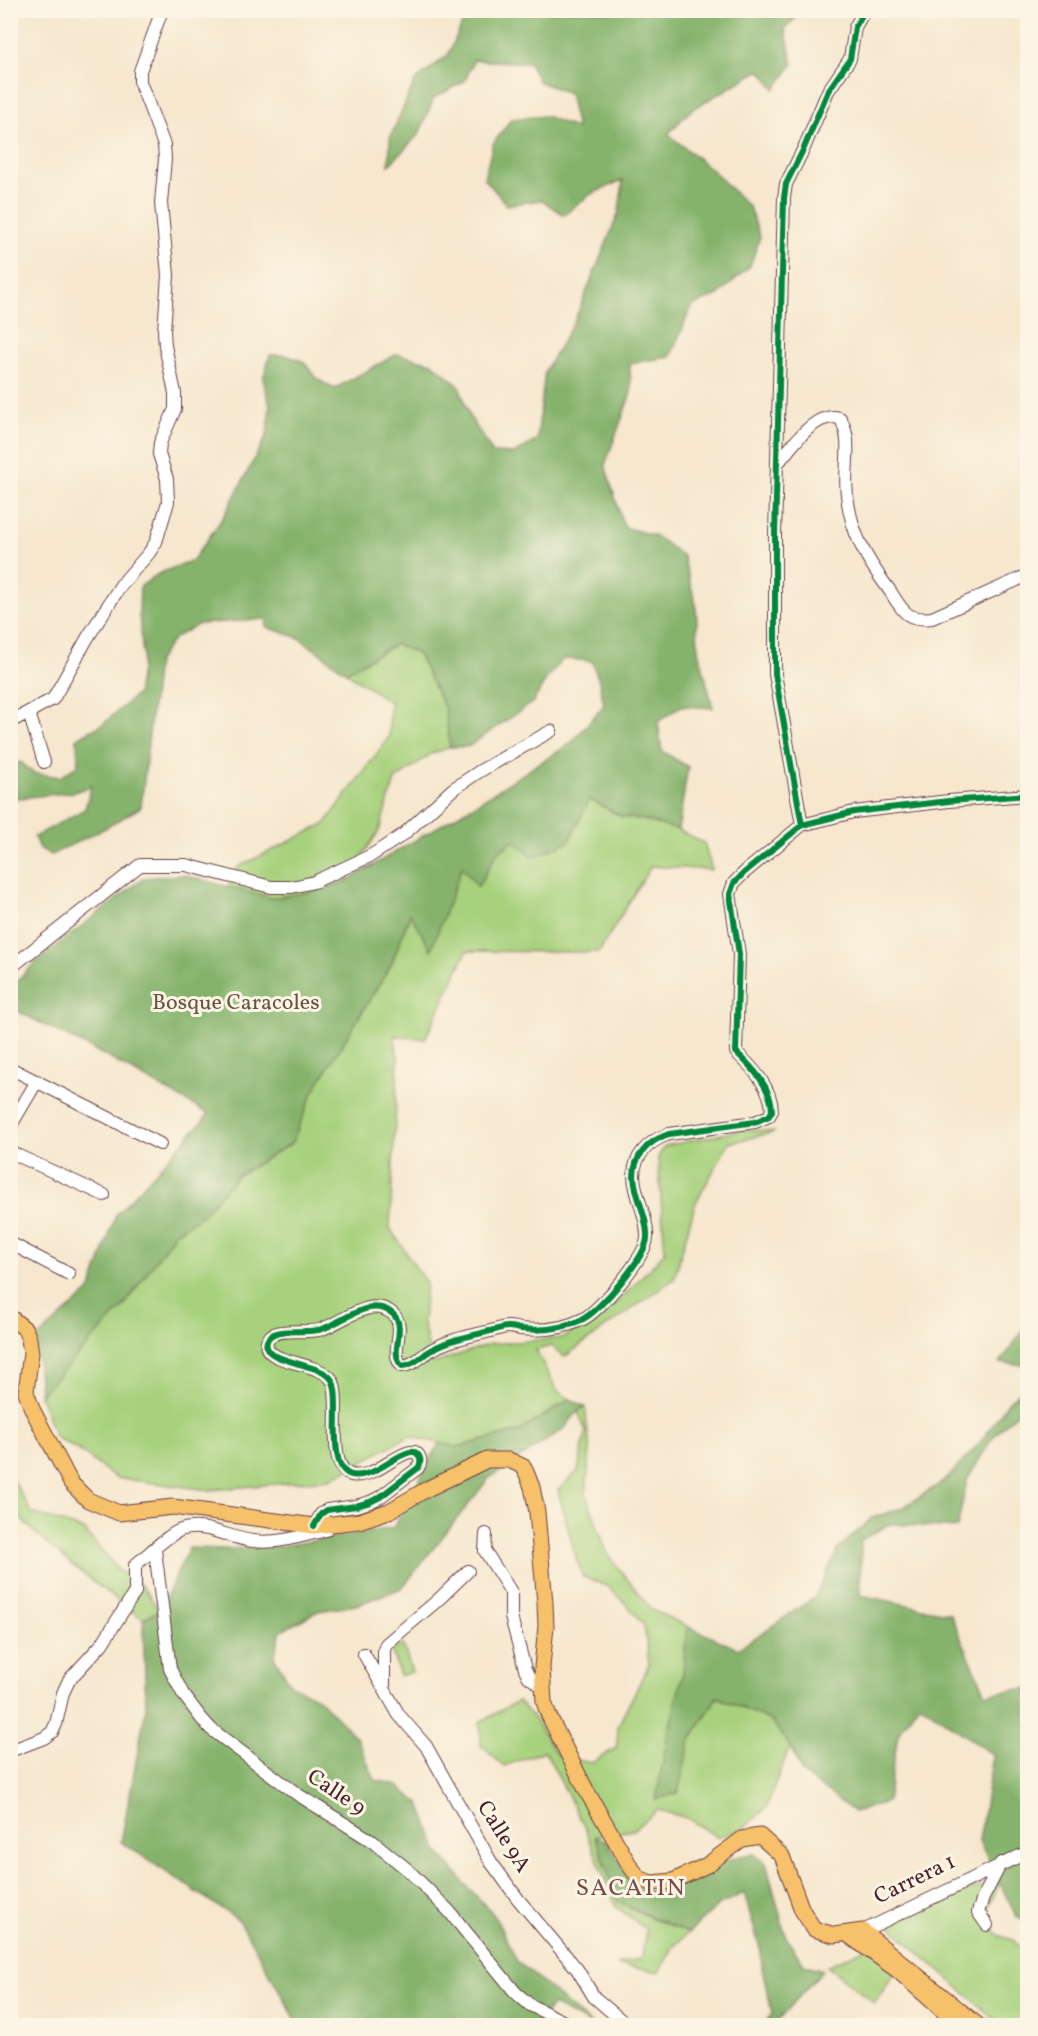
<svg xmlns="http://www.w3.org/2000/svg" width="1038" height="2036" font-family="Vollkorn,serif">
<style>
.green{fill:#a7d17d;stroke:#787854;stroke-width:1.5}
.forest{fill:#85b36c;stroke:#68694c;stroke-width:1.5}
.lines{fill:none;stroke-linecap:round;stroke-linejoin:round}
.minor-casing{stroke:#643d43;stroke-width:14}
.major-casing{stroke:#643d43;stroke-width:17}
.minor{stroke:#fff;stroke-width:12}
.major{stroke:#f7c06b;stroke-width:15}
.cycleway-casing{stroke:#fcf5e5;stroke-width:10}
.cycleway{stroke:#00873e;stroke-width:6}
.labels{text-anchor:middle;dominant-baseline:central;stroke-width:6;stroke-linejoin:round;paint-order:stroke}
.park-label{font-size:22px;fill:#665444;stroke:#fcf5e5}
.street-label{font-size:22px;fill:#4a1f2b;stroke:#fcf5e5}
.neighbourhood-label{font-size:24px;letter-spacing:1.5px;fill:#794a48;stroke:#fcf5e5}
</style>
<rect width="100%" height="100%" fill="#fcf5e5"/>
<filter id="ink" filterUnits="userSpaceOnUse"><feTurbulence type="fractalNoise" baseFrequency=".0167" numOctaves="2"/><feDisplacementMap in="SourceGraphic" scale="12" xChannelSelector="R" yChannelSelector="G"/><feConvolveMatrix kernelMatrix="1 2 1 2 8 2 1 2 1" color-interpolation-filters="sRGB"/></filter>
<filter id="wash" filterUnits="userSpaceOnUse"><feTurbulence type="fractalNoise" baseFrequency=".008" numOctaves="4" result="noise"/><feDisplacementMap in="SourceGraphic" scale="24" xChannelSelector="R" yChannelSelector="G"/><feGaussianBlur stdDeviation="1.35" result="paint"/><feColorMatrix in="noise" values="0 0 0 0 0 0 0 0 0 0 0 0 0 0 0 0 0 1.4 0 .05"/><feComposite in="paint" operator="in"/></filter>
<g filter="url(#wash)">
<rect width="100%" height="100%" fill="#f6e7ce"/>
<path class="green" d="M396,644L418,654L445,709L450,747L431,754L395,780L379,831L345,882L311,892L271,898L228,887L238,867L325,824L389,737L390,702L346,672Z
M590,799L622,817L644,820L678,830L704,843L712,870L651,866L599,952L467,951L425,1039L394,1036L398,1058L390,1228L426,1283L423,1323L432,1364L490,1344L563,1338L619,1301L665,1252L658,1157L665,1146L746,1129L775,1132L729,1143L695,1204L674,1279L564,1357L552,1346L536,1350L557,1391L570,1399L520,1431L457,1447L409,1436L330,1479L209,1490L116,1478L80,1451L55,1437L40,1395L123,1307L175,1233L201,1216L237,1176L292,1143L313,1092L391,965L411,913L431,949L462,866L478,886L497,853L514,841Z
M585,1407L590,1448L586,1495L608,1555L652,1610L687,1626L683,1673L657,1799L678,1793L690,1741L717,1697L772,1721L790,1746L766,1808L743,1829L717,1837L687,1818L658,1810L633,1830L595,1836L630,1909L688,1933L674,1946L659,1972L617,1965L642,1958L646,1929L616,1907L586,1830L545,1751L504,1766L481,1746L480,1722L518,1701L532,1716L559,1757L592,1763L617,1747L618,1726L649,1664L644,1625L626,1604L607,1586L583,1577L576,1558L558,1490L578,1471L586,1432L578,1411Z
M10,1475L32,1513L84,1530L119,1571L137,1580L160,1610L143,1619C97,1586 50,1550 11,1509Z
M403,1645L412,1672L400,1676L391,1649Z
M1002,1878L987,1911L990,1922L998,1935L1013,1940L1027,1955V2025H1001L909,1944L894,1930L889,1921Z
M868,1947L897,1970L875,2003L827,1966Z"/>
<path class="forest" d="M468,11H802L785,29L793,64L775,89L760,70L691,110L668,134L710,168L749,207L760,237L750,266L718,295L692,306L670,357L630,363L631,393L605,465L624,527L655,536L683,556L696,605L698,648L713,708L681,706L658,722L662,751L688,767L678,830L644,820L622,817L590,799L569,842L533,857L514,841L497,853L478,887L462,867L431,950L410,914L391,965L313,1092L292,1143L237,1176L201,1216L175,1233L123,1307L40,1395L36,1339L90,1291L116,1215L209,1114L102,1054L11,1008V987L38,960L144,878L184,875L271,898L311,892L345,882L473,806L571,743L604,705L599,681L592,661L563,659L547,678L533,702L468,747H450L445,709L418,654L396,644L346,672L299,638L266,627L267,619L199,624L174,638L157,662L141,807L107,827L51,855L39,848L34,837L85,809L91,786L74,792L11,799L10,765L21,762L33,773L60,777L78,765L77,738L103,724L137,694L143,656L139,614L140,587L158,574L193,560L224,516L267,435L270,406L263,379L270,355H285L303,361L316,378L334,389L397,354L432,363L459,386L470,417L493,453L514,454L537,440L545,371L574,322L619,212L623,180L591,194L564,215L541,200L507,205L484,178L493,144L511,119L546,116L577,129L569,93L539,82L529,63L474,60L465,81L434,98L419,134L389,165L390,138L415,81L448,55Z
M1027,1325V1365L1000,1363Z
M1027,1386V1403L992,1438L967,1480L957,1528L890,1524L861,1540L860,1595L950,1614L986,1694L1027,1688V1921L1016,1916L979,1841L993,1755L919,1703L898,1734L887,1802L854,1812L802,1773L790,1746L772,1721L717,1697L690,1741L678,1793L656,1800L667,1738L683,1673L687,1626L738,1649L815,1597L839,1548L872,1518L902,1508L946,1480L983,1439L1009,1401Z
M570,1399L585,1407L578,1411L564,1429L489,1478L402,1588L356,1605L318,1611L281,1631L274,1657L291,1685L318,1698L357,1738L375,1780L395,1784L420,1804L438,1852L466,1885L494,1915L517,1961L592,2025L553,2005L535,2025H299L239,1920L121,1842L146,1708L143,1619L160,1610L189,1548L226,1549L281,1546L393,1528L439,1443L457,1447L520,1431Z
M595,1836C599,1838 604,1839 607,1842C619,1856 624,1878 640,1888C663,1901 698,1873 718,1864C730,1858 740,1855 754,1854L766,1863L786,1937L794,1950L805,1965L823,1970L774,2025H764L772,2013L762,1969L761,1952L744,1893L719,1905L688,1933L618,1902Z"/>
</g>
<g filter="url(#ink)">
<g class="lines">
<defs>
<path id="minor" d="M777,464C792,447 814,411 840,418C854,441 843,469 847,495C851,534 867,560 890,591C903,611 906,621 932,618L1028,575
M29,713L44,762
M10,722L53,699L88,637L121,585L149,553L156,542L168,502L167,479L159,454L160,443L175,409V393L165,346L164,331L168,275L161,203L165,159L164,145L140,82V71L162,10
M802,825L775,674V535L784,198L786,184L804,148L828,91L850,59L855,27L865,10
M10,968L140,865H186L271,887H292L314,882L372,855L404,834L453,789L480,771L551,731
M10,1068L160,1144
M10,1127L37,1081
M10,1152L104,1195
M10,1243L69,1274
M314,1526L321,1514L327,1510L356,1506L370,1502L380,1497L418,1468C422,1462 421,1456 415,1452H410C395,1456 384,1468 369,1473C317,1492 345,1401 332,1380C320,1361 260,1364 267,1341C272,1325 309,1335 322,1329C343,1322 371,1295 393,1314C408,1328 388,1352 402,1366C415,1365 422,1355 433,1349C452,1338 477,1335 498,1329C507,1326 511,1327 520,1329C541,1331 564,1329 583,1319C600,1310 646,1257 647,1238C649,1209 620,1178 643,1151C650,1142 658,1138 669,1134L755,1122L769,1116L772,1111C772,1088 752,1067 736,1052L739,954L730,894L734,883L745,872L802,825L854,812L949,801L1028,795
M486,1534L485,1551L511,1592V1617L525,1669L529,1677L542,1686
M155,1550L170,1669L183,1694L201,1718L211,1729L297,1794L372,1841L408,1870L449,1911L515,1992L530,2005L572,2026
M364,1654L399,1715L426,1746L491,1862L518,1899L577,1969L594,1997L628,2026
M384,1688V1650L386,1644L438,1600L468,1571
M10,1751L44,1738L52,1732L56,1724L63,1693L69,1680L102,1644L135,1592V1565C148,1555 170,1532 184,1529C206,1523 231,1539 253,1541C278,1544 302,1536 326,1530
M987,1925L978,1912L983,1898L1001,1863
M863,1931L1028,1852"/>
<path id="major" d="M10,1317L25,1329L29,1339L31,1353L26,1392L32,1409L71,1483L88,1500L119,1513L173,1507L314,1526L359,1521L389,1511L427,1489L487,1460H509L524,1467L532,1487L537,1512L545,1603L546,1626L542,1667L544,1702L549,1716L586,1790L630,1866L639,1878L651,1883L673,1881L707,1865L742,1839L760,1836L782,1856L802,1910L814,1929L834,1935L863,1931L979,2026
M847,1934L897,1970L960,2026"/>
</defs>
<use href="#minor" class="minor-casing"/>
<use href="#major" class="major-casing"/>
<use href="#minor" class="minor"/>
<use href="#major" class="major"/>
<defs>
<path id="cycleway" d="M802,825L775,674V535L784,198L786,184L804,148L828,91L850,59L855,27L865,10
M314,1526L321,1514L327,1510L356,1506L370,1502L380,1497L418,1468C422,1462 421,1456 415,1452H410C395,1456 384,1468 369,1473C317,1492 345,1401 332,1380C320,1361 260,1364 267,1341C272,1325 309,1335 322,1329C343,1322 371,1295 393,1314C408,1328 388,1352 402,1366C415,1365 422,1355 433,1349C452,1338 477,1335 498,1329C507,1326 511,1327 520,1329C541,1331 564,1329 583,1319C600,1310 646,1257 647,1238C649,1209 620,1178 643,1151C650,1142 658,1138 669,1134L755,1122L769,1116L772,1111C772,1088 752,1067 736,1052L739,954L730,894L734,883L745,872L802,825L854,812L949,801L1028,795"/>
</defs>
<use href="#cycleway" class="cycleway-casing"/>
<use href="#cycleway" class="cycleway"/>
</g>
</g>
<g class="labels">
<g class="park-label">
<text x="236" y="1003">Bosque Caracoles</text>
</g>
<g class="street-label">
<text transform="translate(336 1793) rotate(34)">Calle 9</text>
<text transform="translate(503 1837) rotate(58)">Calle 9A</text>
<text transform="translate(915 1880) rotate(-26)">Carrera 1</text>
</g>
<g class="neighbourhood-label">
<text x="631" y="1889">SACATIN</text>
</g>
</g>
<rect width="1038" height="2036" fill="none" stroke="#fcf5e5" stroke-width="36"/>
</svg>
